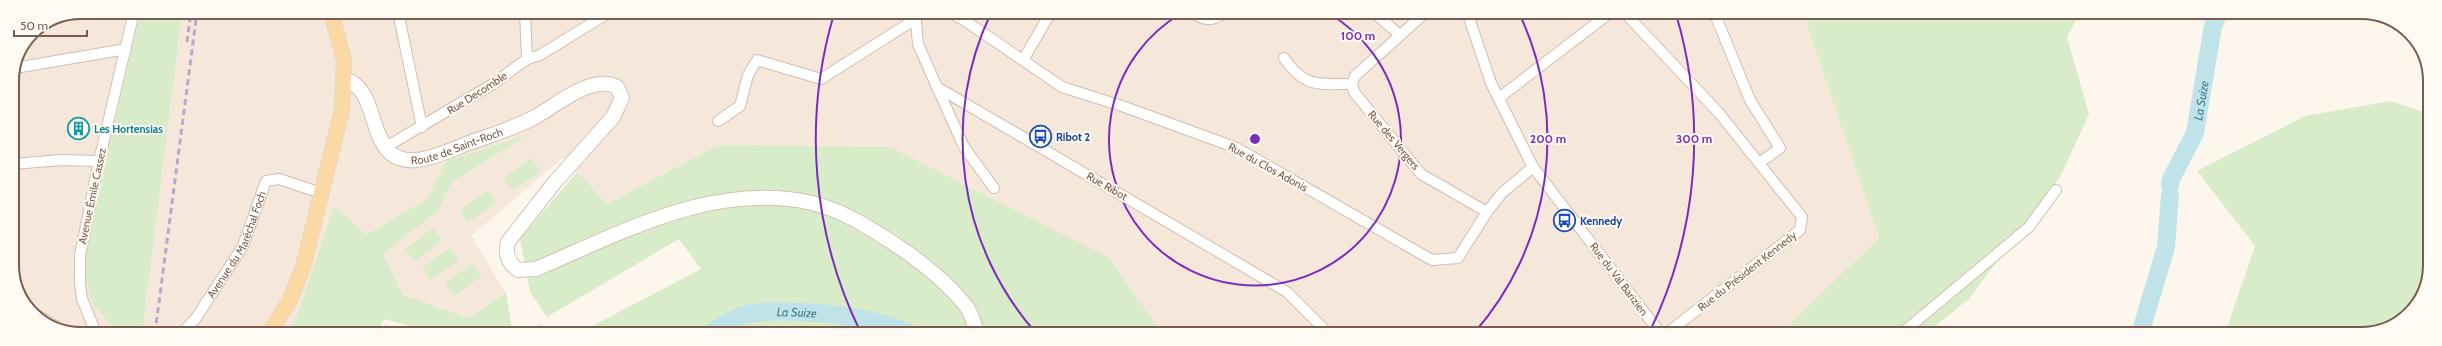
<svg xmlns="http://www.w3.org/2000/svg" width="2442" height="346" font-family="Cabin,sans-serif">
<style>
.residential{fill:#f5e8da}
.green{fill:#d8ecc9}
.lines{fill:none;stroke-linecap:round;stroke-linejoin:round}
.river{stroke:#bfe3e8;stroke-width:18}
.street-casing{stroke:#d1beb0;stroke-width:12}
.secondary-casing{stroke:#d6c0b0;stroke-width:16}
.primary-casing{stroke:#dad1cd;stroke-width:16}
.street{stroke:#fff;stroke-width:10}
.secondary{stroke:#fff;stroke-width:14}
.primary{stroke:#fbd9a5;stroke-width:15}
.rail{stroke:#b9a8c9;stroke-width:3;stroke-dasharray:6 4;stroke-linecap:butt}
.ring{fill:none;stroke:#7b2cbf;stroke-width:2}
.labels{text-anchor:middle;dominant-baseline:central;stroke-width:4;stroke-linejoin:round;paint-order:stroke}
.street-label{font-size:11px;fill:#7a5c4d;stroke:#fffaf3}
.culture-label{font-size:11px;font-weight:bold;fill:#0d838f;stroke:#fffaf3;text-anchor:start}
.transit-label{font-size:11px;font-weight:bold;fill:#164399;stroke:#fffaf3;text-anchor:start}
.water-label{font-size:12px;font-style:italic;fill:#437c86;stroke:#fffaf3}
.rim{fill:none;stroke:#7a5c4d;stroke-width:2}
.centre{fill:#7b2cbf;stroke:#fffaf3;stroke-width:2}
.ring-label{font-size:12px;text-anchor:middle;font-weight:bold;fill:#7b2cbf;stroke:#fffaf3;stroke-width:4;stroke-linejoin:round;paint-order:stroke}
</style>
<rect width="100%" height="100%" fill="#fdf6ec"/>
<path class="residential" d="M81,12H1815L1889,230L1780,334H1163L1109,258L718,145L606,204L563,158L471,236L506,293L469,318L403,295L383,252L438,211L452,182L526,136L446,161L427,199L365,234L334,206L322,316L333,334L72,333L35,317L14,283L12,80L17,54L32,32L55,17Z"/>
<path class="green" d="M141,12H182L142,333H119L93,304L84,270L90,229Z
M1803,12H2080L2067,37L2089,114L2060,177L1969,299L1925,334H1780L1879,238Z
M2391,101L2429,114V274L2407,317L2362,334H2225L2255,246L2197,171L2305,116Z
M528,135L452,182L438,211L383,253L403,295L469,318L506,293L513,334H437L384,319L377,334L286,333L297,316L334,206L366,234L427,199L446,161Z
M718,145L890,147L1109,258L1163,334H577L701,269L679,239L547,317L530,292L520,239L577,172L607,204Z
M531,158L541,171L513,191L504,178Z
M488,190L496,203L468,223L460,210Z
M433,228L442,241L415,261L405,249Z
M450,248L459,260L431,280L422,268Z
M473,263L482,276L454,296L445,283Z
M542,324L547,334H513Z"/>
<g class="lines">
<g class="river">
<path id="s1" d="M2170,185L2171,179L2195,133L2213,26L2219,13"/>
<path id="s2" d="M709,334C719,328 730,320 741,316C775,304 879,316 911,334"/>
<path d="M2140,334L2166,247L2170,195"/>
</g>
<defs>
<g id="street">
<path d="M398,12L422,127"/>
<path d="M525,12L527,59"/>
<path d="M915,12L918,44L937,87L1287,292L1329,334"/>
<path d="M948,12L964,20L1062,87L1122,106L1237,148L1432,260L1458,258L1487,212L1502,193L1533,167"/>
<path d="M1190,12C1204,20 1211,23 1225,12"/>
<path d="M1373,12L1400,35"/>
<path d="M1426,12L1355,76L1352,84L1354,92L1421,174L1487,212"/>
<path d="M1467,12L1491,83L1533,167L1661,334"/>
<path d="M1624,12L1719,113L1802,217L1800,230L1666,334"/>
<path d="M1714,12L1750,100L1780,148L1759,163"/>
<path d="M1284,58C1304,88 1319,84 1352,84"/>
<path d="M1023,60L1051,12"/>
<path d="M15,68L126,49"/>
<path d="M937,87L964,147L994,188"/>
<path d="M1499,98L1611,12"/>
<path d="M718,121L740,106L748,75L757,60L821,79L914,20"/>
<path d="M384,148L493,84L527,59L540,55L610,12"/>
<path d="M13,164L61,160L99,161"/>
<path d="M32,312L55,326"/>
<path d="M96,333L82,299L80,283V255L99,161L134,12"/>
<path id="s3" d="M182,333L196,318L243,246L266,181L279,179L321,193"/>
<path d="M1901,334L2029,227L2056,190"/>
</g>
<g id="secondary">
<path id="s4" d="M345,79C384,91 363,165 417,160C435,158 453,149 469,143C491,135 515,128 535,117C553,107 573,90 594,85C602,83 610,83 617,87L622,98L613,117L554,183L508,242C505,254 508,263 518,270L536,269C623,232 715,181 812,203C842,210 868,227 893,243C919,260 947,282 966,306C972,314 974,325 978,334"/>
</g>
<path id="primary" d="M269,333L290,300L303,267L342,110L344,60L331,12"/>
</defs>
<use href="#street" class="street-casing"/>
<use href="#secondary" class="secondary-casing"/>
<use href="#primary" class="primary-casing"/>
<use href="#street" class="street"/>
<use href="#secondary" class="secondary"/>
<use href="#primary" class="primary"/>
<path class="rail" d="M187,42L191,12
M155,333L197,12"/>
</g>
<g class="ring">
<path d="M1328 13A146 146 0 1 1 1182 13"/>
<path d="M1036 333A293 293 0 0 1 991 13M1519 13A293 293 0 0 1 1474 333"/>
<path d="M860 331A439 439 0 0 1 834 14M1676 14A439 439 0 0 1 1650 331"/>
</g>
<defs>
<symbol id="building-ring" viewBox="-11 -11 22 22"><circle r="9.5" fill="#fffaf3" stroke="#0f9aa8" stroke-width="1.5"/><path d="M-4-6H4V6H1V3H-1V6H-4ZM-2.5-4.3h1.7v1.8h-1.7ZM.8-4.3h1.7v1.8H.8ZM-2.5-1h1.7V.8h-1.7ZM.8-1h1.7V.8H.8Z" fill="#0f9aa8"/></symbol>
<symbol id="bus-ring" viewBox="-11 -11 22 22"><circle r="9.5" fill="#fffaf3" stroke="#1a4fb4" stroke-width="1.5"/><path d="M-5-6H5V4H4V6H2V4H-2V6H-4V4H-5ZM-3.5-4V0h7V-4ZM-3.5 1.2v1.5H-2V1.2ZM2 1.2v1.5H3.5V1.2Z" fill="#1a4fb4"/></symbol>
</defs>
<g fill-rule="evenodd">
<use href="#building-ring" x="66" y="116" width="25" height="25"/>
<use href="#bus-ring" x="1028" y="124" width="25" height="25"/>
<use href="#bus-ring" x="1552" y="208" width="25" height="25"/>
</g>
<g class="labels">
<g class="street-label">
<text transform="translate(477 93) rotate(-33)">Rue Decomble</text>
<text transform="translate(1394 140) rotate(50)">Rue des Vergers</text>
<text stroke="none"><textPath href="#s4" startOffset="160">Route de Saint-Roch</textPath></text>
<text transform="translate(1268 167) rotate(29)">Rue du Clos Adonis</text>
<text transform="translate(1107 186) rotate(30)">Rue Ribot</text>
<text transform="translate(92 196) rotate(-78)">Avenue Émile Cassez</text>
<text stroke="none"><textPath href="#s3" startOffset="105">Avenue du Maréchal Foch</textPath></text>
<text transform="translate(1747 271) rotate(-38)">Rue du Président Kennedy</text>
<text transform="translate(1619 279) rotate(53)">Rue du Val Barizien</text>
</g>
<g class="culture-label">
<text x="94" y="129">Les Hortensias</text>
</g>
<g class="transit-label">
<text x="1056" y="137">Ribot 2</text>
<text x="1580" y="221">Kennedy</text>
</g>
<g class="water-label">
<text stroke="none"><textPath href="#s1" startOffset="91">La Suize</textPath></text>
<text stroke="none"><textPath href="#s2" startOffset="93">La Suize</textPath></text>
</g>
</g>
<path d="M0 0H2442V346H0ZM81 19H2361A62 62 0 0 1 2423 81V265A62 62 0 0 1 2361 327H81A62 62 0 0 1 19 265V81A62 62 0 0 1 81 19Z" fill="#fffaf3" fill-rule="evenodd"/>
<path class="rim" d="M81 19H2361A62 62 0 0 1 2423 81V265A62 62 0 0 1 2361 327H81A62 62 0 0 1 19 265V81A62 62 0 0 1 81 19Z"/>
<circle cx="1255" cy="139" r="6" class="centre"/>
<g class="ring-label">
<text x="1358" y="40">100 m</text>
<text x="1548" y="143">200 m</text>
<text x="1694" y="143">300 m</text>
</g>
<path d="M14 30v6h73v-6" fill="none" stroke="#7a5c4d" stroke-width="2"/>
<text x="20" y="30" font-size="12" fill="#7a5c4d" stroke="#fffaf3" stroke-width="3" paint-order="stroke">50 m</text>
</svg>
